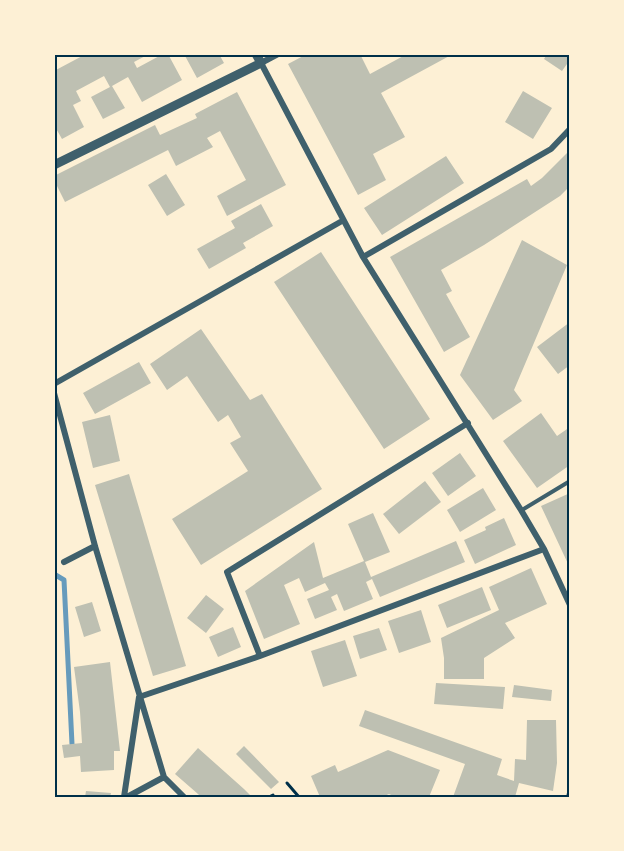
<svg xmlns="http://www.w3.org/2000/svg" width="624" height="851" font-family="'Open Sans',sans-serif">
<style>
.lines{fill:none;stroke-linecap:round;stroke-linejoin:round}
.stream{stroke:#669bbc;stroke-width:5}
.building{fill:#bec0b2}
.path{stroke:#003049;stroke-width:3}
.service{stroke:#3f606c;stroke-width:4}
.minor{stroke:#3f606c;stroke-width:6}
.tertiary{stroke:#3f606c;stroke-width:9}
.neatline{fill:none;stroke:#003049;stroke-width:2}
</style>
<rect width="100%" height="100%" fill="#fdf0d5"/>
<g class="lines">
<path class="stream" d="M54,574L64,580L72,744"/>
</g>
<path class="building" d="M86,54H149L134,62L137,68L163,54H168L182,80L142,102L128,77L112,86L125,108L103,119L91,97L110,87L104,76L76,91L81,101L73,105L84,127L62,139L54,125V71Z
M184,54H219L224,63L197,78Z
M307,54H360L370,74L407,54H453L381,93L405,137L373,154L386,180L358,195L288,64Z
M547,54H570V66L567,64L562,71L544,59Z
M523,91L552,108L533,139L505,122Z
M237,92L286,185L227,216L217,196L246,180L220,131L207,138L213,147L176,166L168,150L65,202L54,180V176L155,125L160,135L197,118L195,114Z
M568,152L570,154V186L560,196L484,245L441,270L452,291L446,294L470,337L444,352L390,257L527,179L531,186L542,178Z
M446,156L464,183L382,235L364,208Z
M166,174L185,205L167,216L148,185Z
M261,204L273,226L243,243L246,248L209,269L197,249L235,228L231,221Z
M522,240L567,265L514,390L522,401L493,420L460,375Z
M321,252L430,419L384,449L274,282Z
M570,322V365L558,374L537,347Z
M201,329L250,400L262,394L322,489L201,565L172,519L248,471L230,443L241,437L228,415L218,422L187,376L167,390L150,364Z
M139,362L151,383L95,414L83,393Z
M541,413L557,436L570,427V465L537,488L503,441Z
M110,415L120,461L93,468L82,422Z
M460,453L476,476L448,496L432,473Z
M129,474L186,666L153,676L95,485Z
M425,481L441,502L399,534L383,514Z
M483,488L496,510L460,532L447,510Z
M570,493V568L541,506Z
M373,513L390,552L365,562L371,577L456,541L465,562L380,597L372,579L366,582L373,599L344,611L337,594L331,597L337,610L315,619L307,599L329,590L325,583L305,592L299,578L284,585L300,624L264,639L245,591L314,542L323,578L364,561L348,524Z
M504,518L516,545L475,564L464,540L486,530L485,527Z
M531,568L547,604L505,623L515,638L484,658V679H444V658L441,638L499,610L489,587Z
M482,587L491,610L447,628L438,605Z
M206,595L224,609L206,633L187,618Z
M92,602L101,631L84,637L75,607Z
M421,610L431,642L399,653L388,621Z
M233,627L241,647L218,657L209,637Z
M379,628L387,650L360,659L353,636Z
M345,640L357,676L323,687L311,651Z
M110,662L120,751H114V770L81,772L80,756L64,758L62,745L82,743L80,712L74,667Z
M436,683L505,687L503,709L434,704Z
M514,685L552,690L551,701L512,697Z
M365,710L502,759L497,775L514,781L515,759L526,760L527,720H556L557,763L553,791L519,783L515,797H453L465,764L359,726Z
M244,746L279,782L271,789L236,754Z
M198,748L244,789L252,797H201L198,794L175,774Z
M388,750L440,770L429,797H396L389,794L382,797H320L311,776L335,765L338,772Z
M86,791L111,793L110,797H85Z"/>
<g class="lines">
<path class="path" d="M287,783L299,797
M269,797L273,795"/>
<path class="service" d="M522,510L570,481"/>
<path class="minor" d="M278,54L261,63L363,257L521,510L544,549L570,605
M363,257L551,149L570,129
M54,384L342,221
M54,393L95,546L164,777L184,797
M64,562L95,546
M260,656L227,572L468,423
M124,797L139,697L260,656L544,549
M127,797L164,777
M569,797L570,793"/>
<path class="tertiary" d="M54,165L261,63L256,54"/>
</g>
<rect width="624" height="851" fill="none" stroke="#fdf0d5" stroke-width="111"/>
<rect x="56" y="56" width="512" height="740" class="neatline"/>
</svg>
